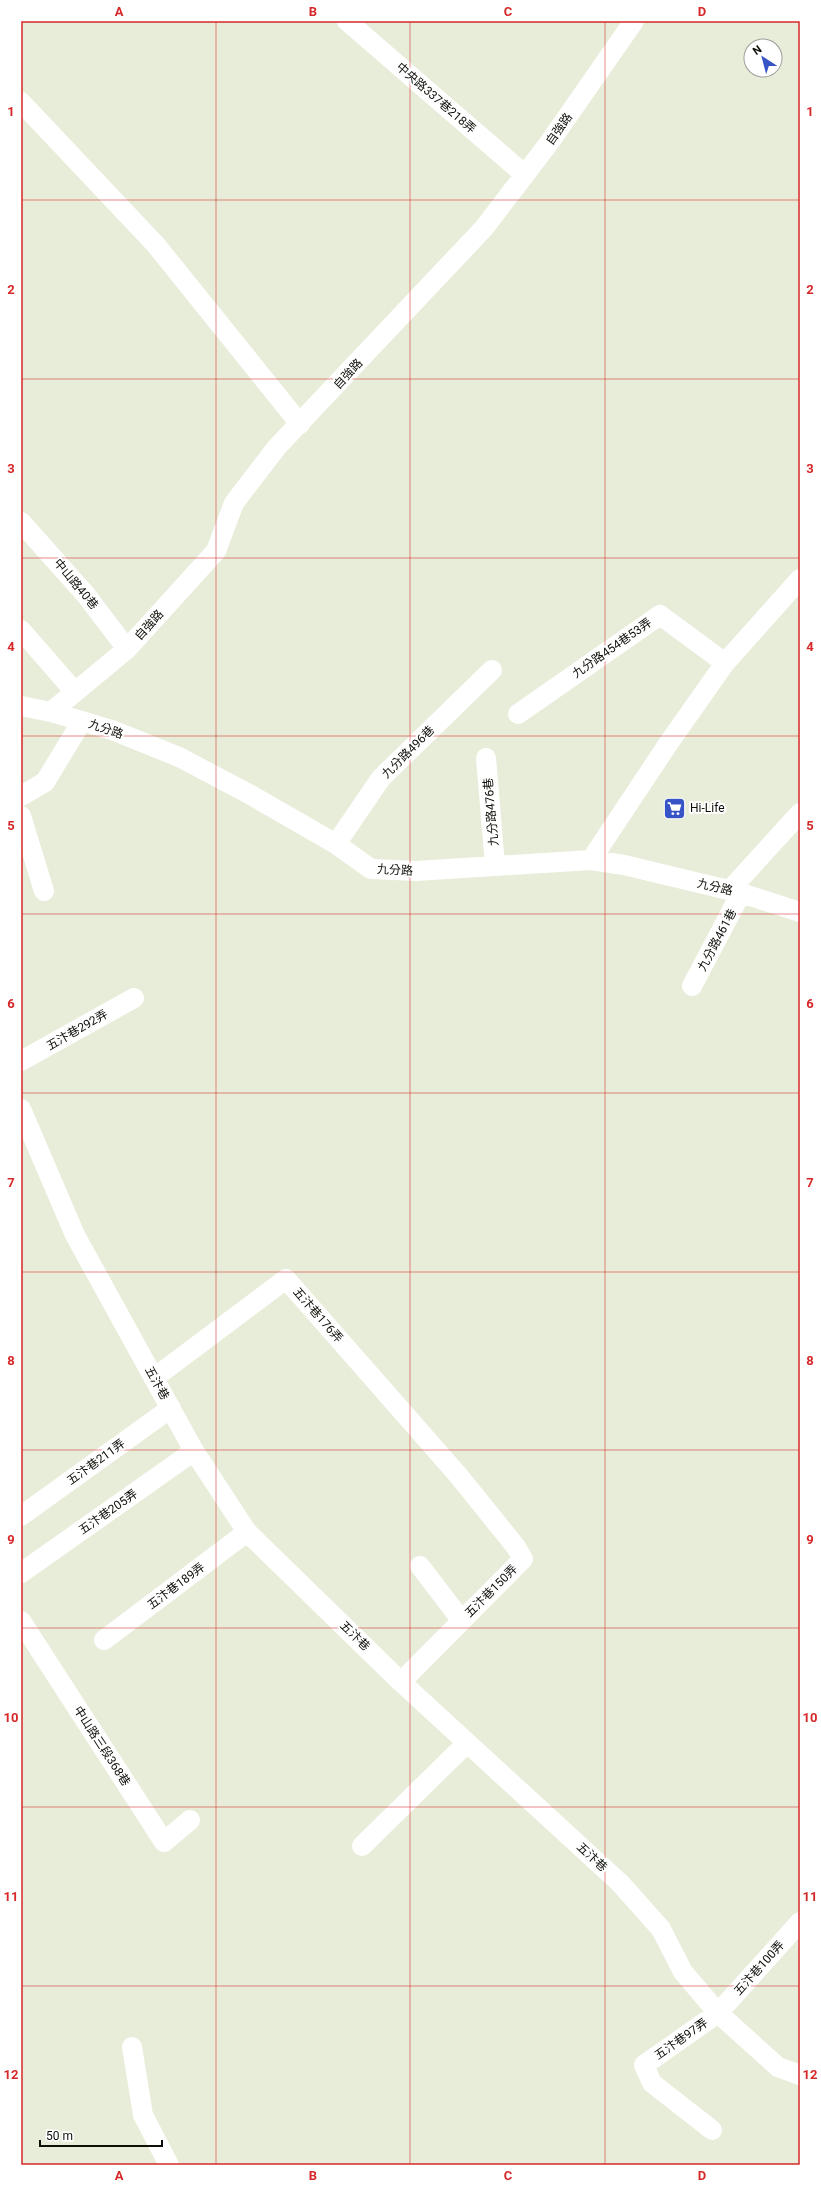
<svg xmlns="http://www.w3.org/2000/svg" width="821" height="2186" font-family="Roboto,'Noto Sans TC',sans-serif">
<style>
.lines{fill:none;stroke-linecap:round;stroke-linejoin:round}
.minor{stroke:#fff;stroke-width:20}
.grid{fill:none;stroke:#d62828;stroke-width:1;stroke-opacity:0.55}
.labels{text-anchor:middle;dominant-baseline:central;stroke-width:4;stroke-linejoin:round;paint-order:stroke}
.street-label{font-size:12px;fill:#0d0f08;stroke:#fff}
.poi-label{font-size:12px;fill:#0d0f08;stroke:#fff;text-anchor:start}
.neatline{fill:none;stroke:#d62828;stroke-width:1.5}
.grid-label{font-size:13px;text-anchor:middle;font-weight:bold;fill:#d62828}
</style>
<rect width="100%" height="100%" fill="#e7edd9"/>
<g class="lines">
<path class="minor" d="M347,21L525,175
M21,102L156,245L300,424
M21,522L86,595L127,649
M21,630L75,692
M21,706L51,712L112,730L179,757L249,794L336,844L371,869L416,871L591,860L624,865L741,893L800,912
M51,712L127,649L216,551L234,503L277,447L484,228L549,143L634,21
M518,714L660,615L725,663
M486,758L495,865
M21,796L45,782L82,721
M21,816L44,891
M336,844L381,778L492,670
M591,860L670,741L725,663L800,579
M729,891L800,813
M692,986L741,893
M21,1061L134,998
M21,1109L75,1235L194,1451L247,1532L401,1682L620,1883L661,1929L683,1972L718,2013L778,2067L800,2075
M154,1378L286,1279L458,1475L516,1547L523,1559L401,1682
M21,1516L171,1408
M420,1566L462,1621
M21,1573L194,1451
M21,1621L164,1842L190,1820
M104,1640L247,1532
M362,1846L467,1743
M132,2047L143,2115L169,2165
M712,2130L652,2083L644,2065L718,2013L800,1922"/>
</g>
<path class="grid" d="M216,21V2165M410,21V2165M605,21V2165M21,200H800M21,379H800M21,558H800M21,736H800M21,914H800M21,1093H800M21,1272H800M21,1450H800M21,1628H800M21,1807H800M21,1986H800"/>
<defs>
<symbol id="supermarket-square" viewBox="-11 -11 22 22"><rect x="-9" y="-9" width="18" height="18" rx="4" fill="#3654c6" stroke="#fff"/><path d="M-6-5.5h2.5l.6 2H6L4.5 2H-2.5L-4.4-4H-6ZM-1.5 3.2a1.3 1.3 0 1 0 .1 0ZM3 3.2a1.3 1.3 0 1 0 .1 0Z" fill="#fff"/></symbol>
</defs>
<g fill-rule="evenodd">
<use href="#supermarket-square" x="662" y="796" width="25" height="25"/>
</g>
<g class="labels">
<g class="street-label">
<text transform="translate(436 98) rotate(41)">中央路337巷218弄</text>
<text transform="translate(559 129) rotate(-55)">自強路</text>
<text transform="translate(348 374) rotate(-47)">自強路</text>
<text transform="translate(76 584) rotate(50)">中山路40巷</text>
<text transform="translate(149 625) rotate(-48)">自強路</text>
<text transform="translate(612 648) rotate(-35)">九分路454巷53弄</text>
<text transform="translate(106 729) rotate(19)">九分路</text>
<text transform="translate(408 752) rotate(-45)">九分路496巷</text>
<text transform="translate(491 812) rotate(-95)">九分路476巷</text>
<text transform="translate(395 870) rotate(3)">九分路</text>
<text transform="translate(715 887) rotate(13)">九分路</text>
<text transform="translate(717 940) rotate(-62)">九分路461巷</text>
<text transform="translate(77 1030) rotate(-30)">五汴巷292弄</text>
<text transform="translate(318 1315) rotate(49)">五汴巷176弄</text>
<text transform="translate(157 1383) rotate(61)">五汴巷</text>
<text transform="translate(96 1462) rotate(-36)">五汴巷211弄</text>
<text transform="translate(108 1512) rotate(-35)">五汴巷205弄</text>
<text transform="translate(176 1586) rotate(-37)">五汴巷189弄</text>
<text transform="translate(491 1591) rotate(-45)">五汴巷150弄</text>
<text transform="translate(355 1636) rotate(44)">五汴巷</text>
<text transform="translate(102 1746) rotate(57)">中山路三段368巷</text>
<text transform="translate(592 1857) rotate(43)">五汴巷</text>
<text transform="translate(759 1968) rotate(-48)">五汴巷100弄</text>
<text transform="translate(681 2039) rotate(-35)">五汴巷97弄</text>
</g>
<g class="poi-label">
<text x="690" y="808">Hi-Life</text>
</g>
</g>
<rect width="821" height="2186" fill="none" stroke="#ffffff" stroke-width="44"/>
<g transform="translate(763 58) rotate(324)"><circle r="19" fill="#ffffff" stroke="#9e9f9c"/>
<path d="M0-3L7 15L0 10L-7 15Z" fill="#3654c6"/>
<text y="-6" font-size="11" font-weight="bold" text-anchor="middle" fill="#0d0f08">N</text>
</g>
<path d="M40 2140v6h122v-6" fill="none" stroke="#0d0f08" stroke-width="2"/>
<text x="46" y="2140" font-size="12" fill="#0d0f08" stroke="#ffffff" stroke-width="3" paint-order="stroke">50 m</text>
<rect x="22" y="22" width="777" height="2142" class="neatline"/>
<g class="grid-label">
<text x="119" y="16">A</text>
<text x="313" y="16">B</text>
<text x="508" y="16">C</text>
<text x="702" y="16">D</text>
<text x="11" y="116">1</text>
<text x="810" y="116">1</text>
<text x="11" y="294">2</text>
<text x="810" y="294">2</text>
<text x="11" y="473">3</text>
<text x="810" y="473">3</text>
<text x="11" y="651">4</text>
<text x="810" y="651">4</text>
<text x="11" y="830">5</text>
<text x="810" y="830">5</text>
<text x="11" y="1008">6</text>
<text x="810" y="1008">6</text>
<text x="11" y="1187">7</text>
<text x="810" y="1187">7</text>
<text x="11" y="1365">8</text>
<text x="810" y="1365">8</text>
<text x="11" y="1544">9</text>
<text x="810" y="1544">9</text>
<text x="11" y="1722">10</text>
<text x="810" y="1722">10</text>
<text x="11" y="1901">11</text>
<text x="810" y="1901">11</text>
<text x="11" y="2079">12</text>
<text x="810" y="2079">12</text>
<text x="119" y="2180">A</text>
<text x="313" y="2180">B</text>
<text x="508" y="2180">C</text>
<text x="702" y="2180">D</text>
</g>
</svg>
